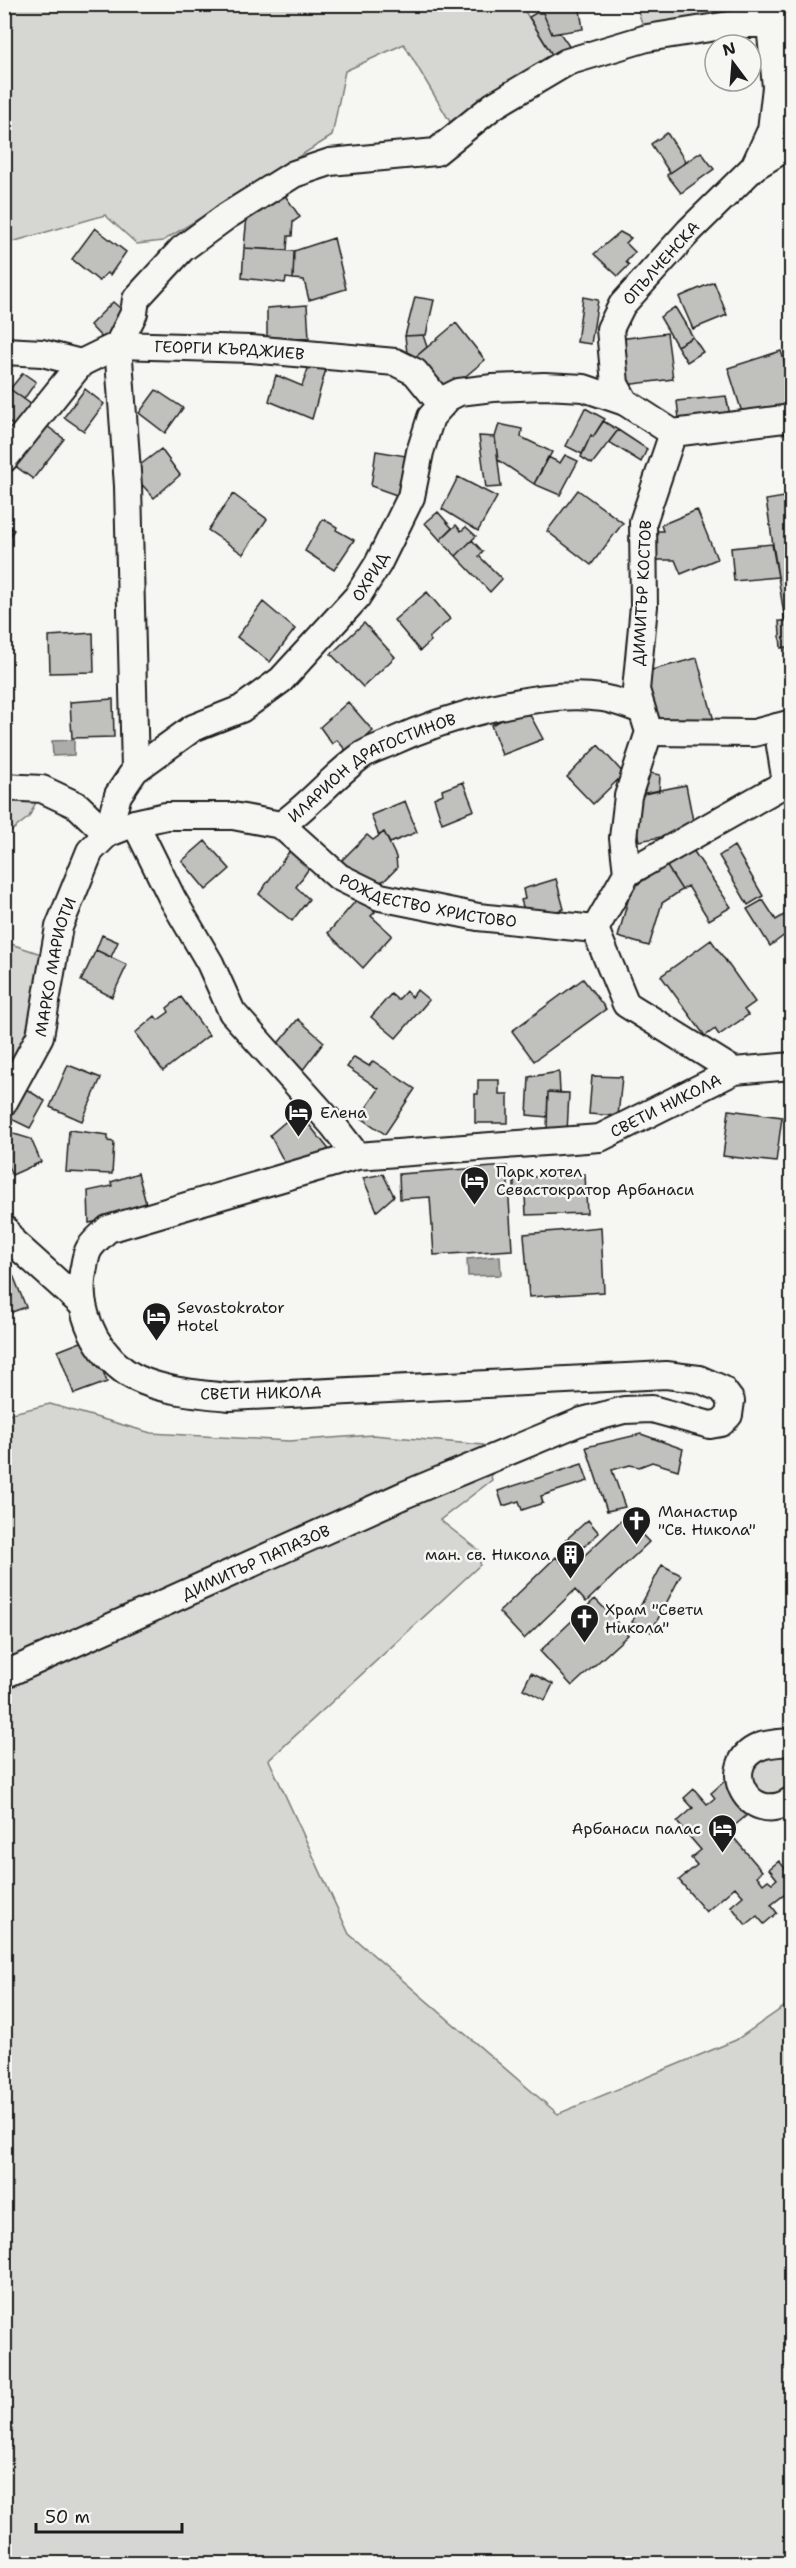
<svg xmlns="http://www.w3.org/2000/svg" width="796" height="2568" font-family="'Shantell Sans',sans-serif">
<style>
.green{fill:#d6d6d2;stroke:#797977;stroke-width:1.5}
.water{fill:#acaca9;stroke:#727271;stroke-width:1.5}
.building{fill:#c0c0bd;stroke:#1c1c1c;stroke-width:1.5}
.lines{fill:none;stroke-linecap:round;stroke-linejoin:round}
.minor-casing{stroke:#1c1c1c;stroke-width:30}
.minor{stroke:#f6f6f2;stroke-width:26}
.labels{text-anchor:middle;dominant-baseline:central;stroke-width:5;stroke-linejoin:round;paint-order:stroke}
.street-label{font-size:16px;fill:#1c1c1c;stroke:#f6f6f2}
.poi-label{font-size:16px;fill:#1c1c1c;stroke:#f6f6f2;text-anchor:start}
</style>
<rect width="100%" height="100%" fill="#f6f6f2"/>
<filter id="ink" filterUnits="userSpaceOnUse"><feTurbulence type="fractalNoise" baseFrequency=".0167" numOctaves="2"/><feDisplacementMap in="SourceGraphic" scale="12" xChannelSelector="R" yChannelSelector="G"/><feConvolveMatrix kernelMatrix="1 2 1 2 8 2 1 2 1" color-interpolation-filters="sRGB"/></filter>
<g filter="url(#ink)">
<path class="green" d="M5,5H521L556,61L450,122L404,44L345,71L332,136L163,241L137,244L105,215L5,244Z
M636,5H764L770,24L647,38Z
M4,787L42,789L29,817L5,836Z
M5,942L53,958L5,1102Z
M50,1404L151,1433L289,1441L373,1435L483,1445L492,1480L440,1520L480,1551V1565L269,1760L349,1934L558,2114L736,2040L791,2002V2563H5L4,1415Z
M791,1753V1799L769,1808L741,1764L746,1756Z"/>
<path class="water" d="M74,740V755L53,756L52,741Z
M500,1256L501,1275L468,1276L467,1259Z"/>
<path class="building" d="M534,4H579L583,29L552,34L543,13H536Z
M536,13H543L552,34L560,33L573,52L556,61L529,17Z
M667,133L686,162L670,173L651,144Z
M701,152L714,169L681,193L667,175Z
M284,194L300,217L293,222L292,236H288L287,250L244,248L247,216Z
M95,228L126,252L110,275L107,273L99,281L72,259Z
M620,232L631,238L626,243L635,252L626,262L629,265L618,276L594,254Z
M334,238L346,289L309,300L304,280L293,279L294,251Z
M244,248L294,251L293,279L286,278L285,283L242,278Z
M714,282L727,315L693,329L679,297Z
M415,297L434,300L426,335L405,336Z
M583,297L598,300L591,344L577,342Z
M113,302L127,314L104,340L90,325Z
M307,305L309,338L267,341V308Z
M675,307L693,337L677,346L660,317Z
M456,323L485,360L443,395L412,360Z
M667,333L673,379L625,385L619,339Z
M423,335L427,347L412,360L407,353L405,336Z
M693,337L703,352L687,362L677,346Z
M781,351L788,372L792,371V407L745,422L728,368Z
M309,366L326,369L312,419L269,401L276,375L302,386Z
M23,373L36,382L24,399L10,389Z
M10,389L32,405L14,426L10,423L4,429V396Z
M85,389L104,404L84,431L64,417Z
M156,390L183,408L165,433L139,413Z
M726,396L730,415L679,419L677,401Z
M585,408L605,419L593,437L591,435L582,454L566,446Z
M603,421L618,430L592,464L581,457L591,435L593,437Z
M499,424L522,429L521,437L552,452L534,484L498,460L495,437Z
M47,426L64,439L33,479L14,465Z
M618,430L647,449L641,462L609,442Z
M479,436L495,437L501,487L486,488Z
M161,449L180,475L154,498L136,478V468Z
M376,451L412,457L402,497L371,486Z
M565,455L578,461L560,495L534,484L548,457L560,463Z
M458,477L497,497L478,531L442,509Z
M578,490L623,523L591,565L547,531Z
M233,494L267,519L243,554L208,530Z
M784,497L786,504L791,503L792,505V682L789,683L786,647L781,648L779,621H785L766,500Z
M697,510L717,559L681,574L675,560H645V531H663L661,525Z
M438,512L452,528L440,540L425,523Z
M323,519L337,527L336,530L354,540L334,570L305,551Z
M4,524L14,530L4,545Z
M456,525L461,531L466,527L476,536L456,556L440,540Z
M472,540L483,552L479,556L502,579L490,592L456,556Z
M772,544L778,577L734,581L731,548Z
M427,592L450,619L429,638L431,641L420,651L394,620Z
M263,602L295,629L270,662L237,637Z
M364,623L395,657L363,687L331,654Z
M93,633L94,672L50,673L49,636Z
M697,658L714,721L687,726L686,719L652,723L644,672Z
M113,699L114,737L72,738L70,702Z
M348,702L373,731L349,754L337,740L332,744L320,727Z
M520,712L530,715L543,739L502,755L491,725Z
M598,745L624,774L593,804L567,777Z
M645,772L660,775L659,791L638,795Z
M463,782L474,810L442,823L434,798L443,794L442,790Z
M686,785L695,831L639,841L630,796Z
M405,801L417,832L390,843L384,832L379,836L371,815Z
M384,832L396,857L397,868L385,880L372,885L340,862L367,835L373,840Z
M205,841L230,869L206,890L182,861Z
M734,846L763,896L748,905L719,856Z
M291,849L312,864L296,887L309,899L292,921L259,894Z
M693,850L731,907L709,920L688,886L682,890L666,865Z
M666,865L682,890L662,903L649,946L618,937L631,889Z
M556,879L564,909L531,918L525,913L521,900L525,899L523,889Z
M359,897L375,912L371,916L392,935L363,968L328,933Z
M763,900L776,920L792,910V926L784,931L786,934L770,946L747,909Z
M102,935L118,942L111,957L96,950Z
M711,940L755,1002L744,1010L748,1015L719,1035L715,1029L705,1036L661,976Z
M96,950L127,965L112,997L81,981Z
M583,979L606,1009L534,1061L512,1031Z
M417,990L429,1000L396,1038L371,1017L391,994L398,1000L406,991L412,997Z
M181,997L209,1035L163,1071L135,1033L155,1016L158,1020L169,1012L167,1008Z
M298,1019L324,1042L302,1071L275,1047Z
M354,1057L369,1066L373,1061L415,1089L385,1134L360,1117L379,1089L347,1067Z
M68,1065L101,1078L82,1121L50,1107Z
M559,1072L560,1093L548,1092L547,1117L527,1115L529,1077Z
M592,1076L622,1077L618,1116L589,1114Z
M478,1080H499V1094H508V1123H475V1094H478Z
M23,1087L45,1101L30,1128L7,1117Z
M548,1092L569,1093L567,1132L547,1131Z
M729,1110L782,1117L776,1162L723,1156Z
M298,1111L331,1152L288,1169L270,1135Z
M69,1130L108,1135V1141L114,1142L112,1174L66,1172Z
M4,1131L31,1139L41,1162L12,1175L4,1158Z
M507,1166L512,1250L434,1255L430,1197L400,1199L399,1174Z
M138,1173L148,1211L89,1223L88,1191L112,1186L111,1182Z
M383,1174L394,1196L377,1211L363,1178Z
M585,1174L587,1213L526,1215L525,1195H514V1178Z
M601,1227L604,1292L529,1297L524,1234Z
M4,1253L26,1307L4,1315Z
M91,1338L107,1382L74,1394L58,1351Z
M641,1434L683,1449L678,1470L652,1462L639,1467L630,1465L612,1470L625,1507L607,1511L586,1447Z
M582,1464L588,1481L541,1496L543,1503L522,1510L519,1501L503,1506L498,1491Z
M625,1517L649,1542L586,1602L575,1590L524,1639L499,1612L556,1557L569,1570Z
M588,1520L599,1533L572,1556L561,1544Z
M662,1565L681,1575L651,1632L632,1622Z
M595,1599L607,1611H613L617,1616L616,1621L628,1635L572,1686L540,1651Z
M531,1673L553,1684L545,1700L523,1689Z
M726,1780L752,1811L728,1831L762,1871L757,1876L763,1884L768,1880L772,1883L777,1879L769,1869L779,1861L788,1872L792,1866V1903L784,1895L771,1905L777,1913L764,1924L757,1916L746,1925L731,1906L743,1896L735,1887L706,1912L679,1880L697,1865L691,1858L701,1850L677,1822L693,1808L684,1798L694,1789L707,1804L715,1798L711,1793Z"/>
<g class="lines">
<defs>
<g id="minor">
<path d="M764,4L770,24L776,87L771,130L754,167L689,231L622,305L610,329L615,384L625,402L673,433L792,418"/>
<path d="M754,167L792,144"/>
<path id="s1" d="M4,351L42,353L81,363L118,345L251,349L395,362L415,372L441,404"/>
<path d="M673,433L643,522L644,606L636,690L649,732L628,796L623,838L627,873L595,929L626,1004L734,1071"/>
<path d="M4,459L81,363"/>
<path d="M777,727L786,783"/>
<path d="M649,732L754,733L792,723"/>
<path d="M135,770L128,486L118,345L134,313L136,299L182,249L227,216L294,174L330,162L436,152L493,106L567,62L647,38L735,24H770L792,20"/>
<path d="M4,787L42,789L78,806L107,834"/>
<path d="M135,823L172,898L210,963L232,1012L333,1125L357,1156"/>
<path id="s2" d="M281,825L339,877L380,897L478,917L595,929"/>
<path id="s3" d="M107,834L118,795L135,770L193,728L241,709L281,680L357,597L378,564L411,497L420,452L431,417L449,397L459,392L493,388L544,386L584,388L625,402"/>
<path d="M627,873L786,783L792,785"/>
<path id="s4" d="M4,1102L40,1036L59,927L90,851L107,834L135,823L166,816H233L281,825C310,805 332,777 361,756C369,750 380,747 389,743C445,717 541,689 602,698C615,700 628,705 641,710"/>
<path d="M4,1228L13,1242L83,1305"/>
<path id="s5" d="M4,1675L404,1495L582,1421L624,1410L652,1409L710,1425L721,1423L729,1415L731,1401L722,1389L699,1379L666,1375L230,1397C197,1394 149,1390 123,1370C92,1346 75,1305 84,1267C85,1261 86,1254 89,1249C93,1242 102,1235 108,1229L357,1156L600,1138L734,1071L792,1066"/>
<path d="M792,1742C781,1743 768,1743 759,1747C717,1764 748,1829 792,1800"/>
</g>
</defs>
<use href="#minor" class="minor-casing"/>
<use href="#minor" class="minor"/>
</g>
</g>
<defs>
<symbol id="hotel-pin" viewBox="-11 -11 22 30"><path d="M0 17L-7.5 6A9.5 9.5 0 1 1 7.5 6Z" fill="#1c1c1c" stroke="#f6f6f2"/><path d="M-6-4.5h1.5V1H6V5H4.5V3h-9V5H-6ZM-4 0a1.8 1.8 0 1 1 3.6 0ZM.5 0V-2.5h3Q6-2.5 6 0Z" fill="#fff"/></symbol>
<symbol id="church-pin" viewBox="-11 -11 22 30"><path d="M0 17L-7.5 6A9.5 9.5 0 1 1 7.5 6Z" fill="#1c1c1c" stroke="#f6f6f2"/><path d="M-1.2-6h2.4v3.5h3.3v2.4h-3.3V6h-2.4V-.1h-3.3v-2.4h3.3Z" fill="#fff"/></symbol>
<symbol id="building-pin" viewBox="-11 -11 22 30"><path d="M0 17L-7.5 6A9.5 9.5 0 1 1 7.5 6Z" fill="#1c1c1c" stroke="#f6f6f2"/><path d="M-4-6H4V6H1V3H-1V6H-4ZM-2.5-4.3h1.7v1.8h-1.7ZM.8-4.3h1.7v1.8H.8ZM-2.5-1h1.7V.8h-1.7ZM.8-1h1.7V.8H.8Z" fill="#fff"/></symbol>
</defs>
<g fill-rule="evenodd">
<use href="#hotel-pin" x="282" y="1096" width="33" height="45"/>
<use href="#hotel-pin" x="458" y="1164" width="33" height="45"/>
<use href="#hotel-pin" x="140" y="1300" width="33" height="45"/>
<use href="#church-pin" x="620" y="1504" width="33" height="45"/>
<use href="#building-pin" x="554" y="1538" width="33" height="45"/>
<use href="#church-pin" x="568" y="1602" width="33" height="45"/>
<use href="#hotel-pin" x="706" y="1812" width="33" height="45"/>
</g>
<g class="labels">
<g class="street-label">
<text transform="translate(661 263) rotate(-48)">ОПЪЛЧЕНСКА</text>
<text stroke="none"><textPath href="#s1" startOffset="231">ГЕОРГИ КЪРДЖИЕВ</textPath></text>
<text stroke="none"><textPath href="#s3" startOffset="380">ОХРИД</textPath></text>
<text transform="translate(642 593) rotate(-87)">ДИМИТЪР КОСТОВ</text>
<text stroke="none"><textPath href="#s4" startOffset="579">ИЛАРИОН ДРАГОСТИНОВ</textPath></text>
<text stroke="none"><textPath href="#s2" startOffset="171">РОЖДЕСТВО ХРИСТОВО</textPath></text>
<text stroke="none"><textPath href="#s4" startOffset="146">МАРКО МАРИОТИ</textPath></text>
<text stroke="none"><textPath href="#s5" startOffset="2160">СВЕТИ НИКОЛА</textPath></text>
<text transform="translate(261 1393) rotate(-1)">СВЕТИ НИКОЛА</text>
<text stroke="none"><textPath href="#s5" startOffset="276">ДИМИТЪР ПАПАЗОВ</textPath></text>
</g>
<g class="poi-label">
<text x="320" y="1112">Елена</text>
<text x="496" y="1171">Парк хотел<tspan x="496" dy="18">Севастократор Арбанаси</tspan></text>
<text x="177" y="1307">Sevastokrator<tspan x="177" dy="18">Hotel</tspan></text>
<text x="658" y="1511">Манастир<tspan x="658" dy="18">"Св. Никола"</tspan></text>
<text x="550" y="1554" text-anchor="end">ман. св. Никола</text>
<text x="605" y="1609">Храм "Свети<tspan x="605" dy="18">Никола"</tspan></text>
<text x="701" y="1828" text-anchor="end">Арбанаси палас</text>
</g>
</g>
<rect width="796" height="2568" fill="none" stroke="#f6f6f2" stroke-width="24"/>
<rect x="12" y="12" width="772" height="2544" fill="none" stroke="#1c1c1c" stroke-width="2" filter="url(#ink)"/>
<g transform="translate(733 63) rotate(344)"><circle r="28" fill="#f6f6f2" stroke="#9f9f9c" stroke-width="1.5"/>
<path d="M0-4.5L10 22L0 15L-10 22Z" fill="#1c1c1c"/>
<text y="-9" font-size="16" font-weight="bold" text-anchor="middle" fill="#1c1c1c">N</text>
</g>
<path d="M36 2523v9h146v-9" fill="none" stroke="#1c1c1c" stroke-width="3"/>
<text x="45" y="2523" font-size="18" fill="#1c1c1c" stroke="#f6f6f2" stroke-width="4.5" paint-order="stroke">50 m</text>
</svg>
